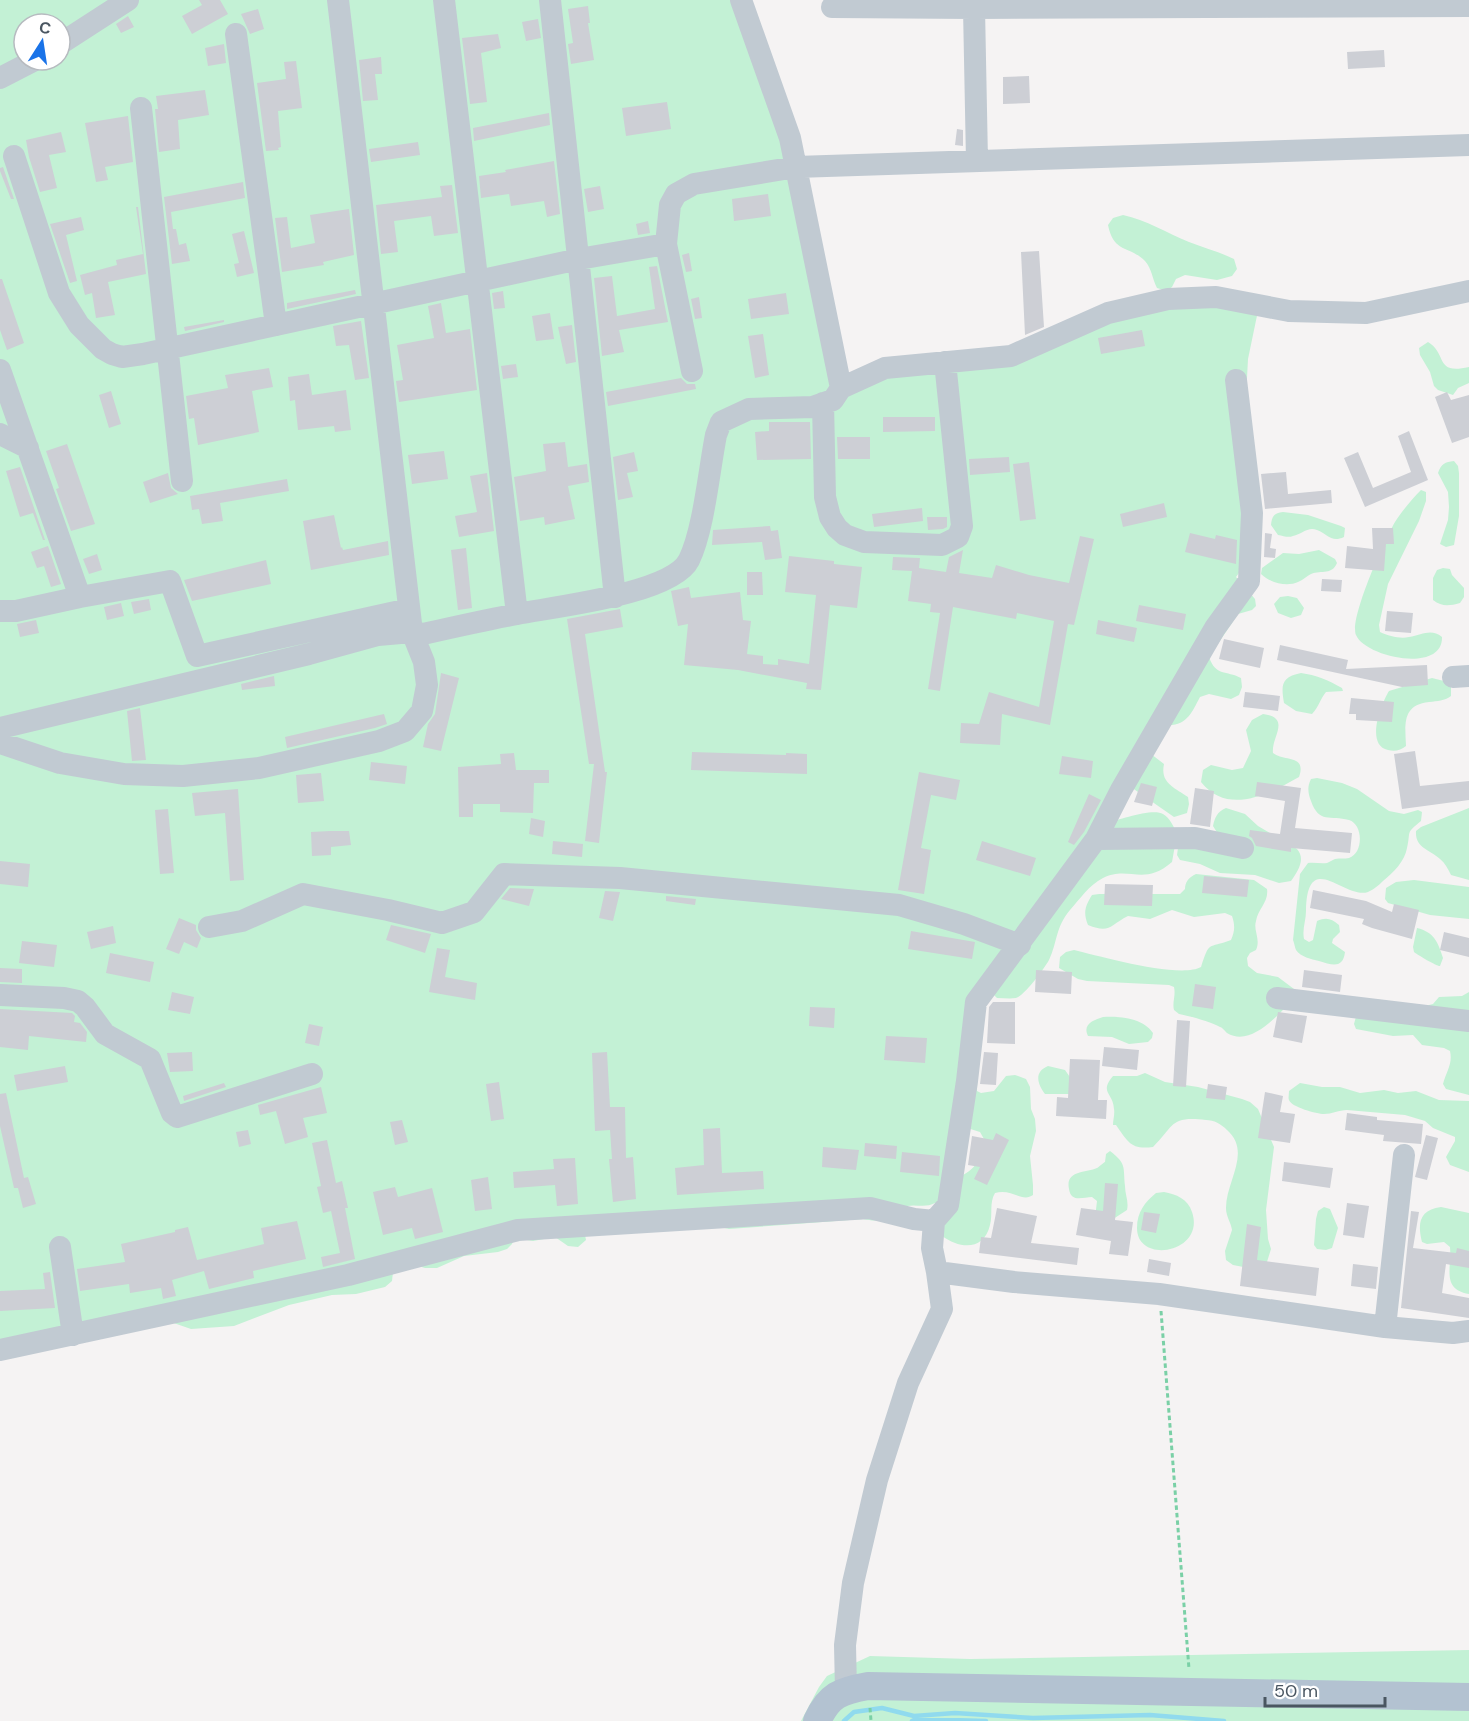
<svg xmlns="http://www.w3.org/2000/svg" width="1469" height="1721" font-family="'DM Sans',sans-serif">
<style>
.green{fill:#c3f1d5;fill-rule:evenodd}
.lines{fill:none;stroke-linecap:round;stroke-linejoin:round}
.stream{stroke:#90daee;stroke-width:4.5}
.building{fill:#cdcfd5}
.path{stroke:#7ad0a6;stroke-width:3;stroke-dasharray:4.5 3;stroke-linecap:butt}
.minor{stroke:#c1cad2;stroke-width:22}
.major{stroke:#b3c2d1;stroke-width:28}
</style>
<rect width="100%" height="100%" fill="#f5f3f3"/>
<path class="green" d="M0,0H741L790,138L841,388L885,368L1011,356L1168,299L1259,306L1248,359L1247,378L1244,566L1236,577L1255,599L1256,606L1252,610L1238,614L1209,657C1216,677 1226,670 1241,678L1242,687L1239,695L1231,699L1209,694L1200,697C1192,712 1187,726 1167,725L1151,754L1164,764C1160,783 1174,787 1188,797L1189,804L1187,813L1174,817L1128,785L1107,823C1119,820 1152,808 1163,814C1170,818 1174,827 1177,834L1172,862C1143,887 1129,865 1103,878C1089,885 1080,899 1070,910C1055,928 1058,941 1049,960C1044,969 1025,995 1016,998C1010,999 1003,998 997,998L992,993L979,996L977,1091L981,1093L994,1091L1006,1076L1015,1075L1026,1079L1030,1087L1031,1109L1035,1119L1036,1131L1030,1156L1033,1185V1195C1022,1203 1012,1188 995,1193C989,1203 993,1214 990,1225C984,1251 960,1249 942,1236L935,1203C926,1208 916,1204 907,1206C887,1211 890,1225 863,1219L729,1229L720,1227L585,1235L586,1240L578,1247L568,1246L555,1237L533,1241L514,1238L512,1244L507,1249L498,1252L464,1256L437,1268H425L415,1265L393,1272L392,1281L385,1287L356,1294L332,1295L289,1305L234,1326L191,1329L165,1320L0,1353ZM24,24H60V60H24ZM964,1127L980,1132L984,1139C982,1158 976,1170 957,1178Z
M1123,215C1146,220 1167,233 1189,242C1204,248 1220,252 1234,259L1237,269L1232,276L1217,280L1185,275L1176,279L1172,287L1167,291L1157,288C1152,278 1152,269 1145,261C1129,245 1114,254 1108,225L1113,218Z
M1428,342C1448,354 1434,375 1469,367V383L1458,388L1453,395L1438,390L1434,386L1430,372L1420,355L1419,348Z
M1454,461L1458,466L1459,473V516L1454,545L1446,547L1440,544L1448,520L1449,507L1448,492L1438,473C1441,464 1445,462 1454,461Z
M1421,490L1426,492V501L1419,521L1388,584L1379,625L1380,632C1389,636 1400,639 1409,637C1422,635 1431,628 1442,637C1443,674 1365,657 1356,635C1349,619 1385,539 1395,522C1402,511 1412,499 1421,490Z
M1283,512L1308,515L1341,526L1345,528L1344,537C1331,543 1328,534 1317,530C1308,526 1302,534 1293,536C1288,538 1284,536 1278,535L1271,525C1272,516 1274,513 1283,512Z
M1319,550L1335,559L1337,563C1332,575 1322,570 1311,574C1307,576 1303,580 1298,582C1287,587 1270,583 1261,574L1262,568L1283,553L1299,554Z
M1443,568L1450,569L1452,575L1464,588V597L1460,603C1449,606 1442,607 1433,600V578L1437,570Z
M1288,596L1297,598L1304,608L1301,615L1291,618L1278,613L1274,604L1280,597Z
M1301,673C1316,675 1328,680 1342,688L1343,691L1326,692C1320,699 1319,707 1312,714L1296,711L1284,703C1281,685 1281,677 1301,673Z
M1432,678L1444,681L1451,685V696C1444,701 1438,701 1429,702C1402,705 1405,724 1406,746C1401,750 1395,752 1388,750C1365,745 1381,704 1389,691Z
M1263,714C1292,718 1271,737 1273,753C1284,762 1307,754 1299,777C1269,794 1228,816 1201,782L1203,770L1211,765L1232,770L1243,768L1251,751L1246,730L1252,720Z
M1317,778L1342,783L1357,789L1389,811L1404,814L1418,810L1422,812L1421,821C1405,834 1411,830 1407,848C1405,861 1393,873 1383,881C1379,885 1373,890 1368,892C1345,900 1307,847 1306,911C1306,921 1302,929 1304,939L1309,942L1313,940L1317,921C1326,917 1331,918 1339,925L1340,932L1333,939L1332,943L1345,952C1343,969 1332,965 1319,961C1311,959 1301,957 1296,950C1295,948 1294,942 1293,940L1300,874L1308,863C1314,862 1321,864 1327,863C1330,862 1332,860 1335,859C1340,858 1345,859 1349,858C1364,853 1363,824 1349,820C1330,815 1319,824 1311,801C1308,793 1307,787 1311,779Z
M1226,808L1245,814L1258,826L1297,849C1306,859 1298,871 1291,881L1279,883L1255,875L1220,873L1200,864L1180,860L1177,855L1178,848L1218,834L1213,826C1215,817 1217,812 1226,808Z
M1469,808V880L1451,875C1448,869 1445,863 1440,859C1429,849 1415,848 1416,831L1421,827Z
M1196,874L1254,880L1267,889C1269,902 1258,909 1256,921C1253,931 1261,939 1256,950L1250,953L1247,958L1248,966L1257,973L1278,977L1294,989C1293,1001 1285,1008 1277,1016C1264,1028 1245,1044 1227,1033C1226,1032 1222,1027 1220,1027C1211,1022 1190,1016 1179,1014L1174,1010C1172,1002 1176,996 1174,987L1169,985L1087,981L1078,979L1059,968L1060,957L1066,952L1074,950C1099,956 1180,979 1201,967C1210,940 1207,949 1231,940C1235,931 1235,925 1232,916L1225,913L1194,917L1172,910L1150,919L1128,916C1110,925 1110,934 1088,925C1083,913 1085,906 1092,895L1099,894H1180L1185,889C1185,882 1189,877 1196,874Z
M1414,880L1469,887V919L1430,915L1388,903L1385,899L1386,888L1396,882Z
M1417,928C1434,932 1438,942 1443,958L1440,966C1436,966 1418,955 1414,952L1413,947Z
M1469,992V1095L1446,1089L1443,1084C1446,1072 1453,1064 1450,1051L1444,1048L1422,1045L1413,1035L1393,1036L1356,1029L1354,1024L1357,1013L1373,999L1425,1006L1433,1004L1439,997L1462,996Z
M1103,1017C1120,1016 1143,1018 1153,1033L1152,1038L1148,1042L1129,1044L1112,1037L1088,1036C1082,1024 1094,1020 1103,1017Z
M1048,1066L1065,1070L1074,1083L1071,1094H1045C1037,1083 1034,1072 1048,1066Z
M1145,1073L1165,1082L1198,1087L1242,1099L1250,1102L1258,1109L1274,1147L1266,1210L1268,1239L1271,1249L1266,1265L1259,1270L1233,1265L1226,1260L1225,1251L1232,1230C1231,1222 1226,1217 1226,1208C1226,1181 1252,1152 1227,1130C1221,1124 1214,1120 1206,1120C1170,1116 1175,1125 1153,1147C1131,1150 1128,1142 1116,1125H1113C1113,1120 1115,1114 1114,1109C1113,1092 1099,1093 1113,1076H1137Z
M1300,1083L1322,1087H1340L1360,1093L1384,1090L1398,1093L1416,1091L1439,1100L1469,1101V1172L1450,1165L1446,1157L1455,1141V1137L1433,1128L1425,1121L1405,1115L1347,1110C1339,1110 1332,1114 1324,1114C1317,1114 1291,1107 1289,1100C1288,1098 1289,1094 1289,1091Z
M1110,1151C1127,1164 1123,1167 1125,1186C1125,1195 1129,1201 1127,1210L1107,1223L1095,1218L1097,1201L1092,1197C1083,1197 1071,1203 1069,1189C1065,1170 1086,1173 1097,1168C1098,1168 1104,1162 1105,1162L1106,1154Z
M1164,1192C1176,1194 1188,1199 1192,1212C1206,1253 1137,1265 1137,1228C1137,1212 1145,1202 1156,1193Z
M1324,1207L1330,1209L1338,1228L1332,1248L1326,1250L1317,1249L1314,1245L1316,1219L1318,1211Z
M1441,1207L1469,1213V1294C1441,1289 1452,1268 1450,1247L1444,1242L1427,1244L1422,1242C1417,1222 1420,1210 1441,1207Z
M1469,1650V1721H801L819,1687L827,1676L870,1656L970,1659Z"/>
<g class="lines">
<path class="stream" d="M844,1721L854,1712L882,1708L914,1716L955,1713L1033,1718L1150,1715L1224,1721
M912,1721L916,1719L986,1721"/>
</g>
<path class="building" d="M199,0H220L228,14L192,34L182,16L202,5Z
M588,6L590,23H588L594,60L571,64L568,44L573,43L568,9Z
M258,9L264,29L250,34L241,14Z
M128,16L134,27L121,33L116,24Z
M538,19L541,38L526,41L522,22Z
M498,34L501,48L481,53L487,102L470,104L462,38Z
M224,44L226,63L208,66L205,48Z
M1384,50L1385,67L1348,69L1347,52Z
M381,57L382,74H375L378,100L363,101L359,60Z
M296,61L302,108L278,111L281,147L278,148L279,150L266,151L257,83L286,79L284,62Z
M1029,76L1030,103L1003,104V77Z
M205,90L209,115L178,120L180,149L159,152L155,109H158L156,96Z
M667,102L671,129L626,136L622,108Z
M549,113L550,125L474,141L473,128Z
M128,116L133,162L105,167L108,180L96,182L85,123Z
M957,129L963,130V146L955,145Z
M61,132L66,152L49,155L57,188L40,192L29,157L26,140Z
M418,142L420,155L371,162L369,149Z
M554,161L560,214L547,217L544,201L511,206L509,194L481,198L479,176L506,172L505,170Z
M3,167L14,199H11L0,171V168Z
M243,182L245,198L171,212L173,229H176L179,245L186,243L190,261L172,264L164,197Z
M452,185L458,233L434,236L431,216L394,221L398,252L381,254L376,205L442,197L440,186Z
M600,186L604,209L588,212L584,189Z
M768,194L771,216L734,221L732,199Z
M136,207H138L146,274L108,282L115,315L96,318L92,293L85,295L80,275L117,265L116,260L143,254Z
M349,209L354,255L323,262L324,265L282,272L275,218L287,217L291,248L315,243L310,215Z
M81,217L84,230L66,235L77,281L70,283L50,224Z
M648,221L650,233L638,235L636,224Z
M244,231L254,273L237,277L234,264L239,263L232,234Z
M1039,251L1044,327L1025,335L1021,252Z
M689,253L692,271L686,272L682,255Z
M657,266L668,322L619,330L624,352L602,356L594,278L612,276L617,316L655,309L649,267Z
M0,279H2L24,343L7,350L0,330Z
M355,290L356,294L287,309V303Z
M503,291L505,308L494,309L492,293Z
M786,293L789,314L751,319L748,299Z
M699,297L702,318L695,319L691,299Z
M441,303L446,333L470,329L477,390L399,402L396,381L403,380L397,345L434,338L428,306Z
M550,313L554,339L536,341L532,316Z
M224,320V322L185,331L184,327Z
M361,321L369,378L355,380L349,345L336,346L333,326Z
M572,325L576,362L566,364L558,327Z
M1142,330L1145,346L1101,354L1098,338Z
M763,334L769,375L755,378L748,336Z
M516,364L518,377L503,379L501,366Z
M269,368L273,387L252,391L259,432L198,445L194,418L189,419L186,396L228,388L225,375Z
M309,374L312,395L346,390L351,430L335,432L334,426L298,430L295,400L290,401L288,377Z
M681,378L687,384H695L696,389L608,406L606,392Z
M111,391L121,424L109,428L99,395Z
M1447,392L1451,400L1469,395V437L1452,443L1435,397Z
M883,417H935V431L883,432Z
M769,422H810L811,459L757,460L755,432L769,431Z
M1409,431L1428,480L1365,507L1344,458L1358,452L1373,488L1411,472L1398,436Z
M837,437H870V459H838Z
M565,442L568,467L587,464L589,482L568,486L575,519L545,525L544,517L520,521L514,477L546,471L543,444Z
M67,444L95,524L71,531L56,489L59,488L46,451Z
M444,451L448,479L412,484L408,455Z
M634,452L638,471L627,473L633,497L618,500L613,457Z
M1009,457L1010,472L970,475L969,459Z
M1029,462L1036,519L1020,521L1013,464Z
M20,467L45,540H43L33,513L20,517L6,471Z
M1286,472L1288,494L1331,490L1332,503L1265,509L1261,474Z
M168,473L171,488L178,494L150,503L143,482Z
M487,473L494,531L459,537L455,516L477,512L470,476Z
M287,479L289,491L220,503L223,521L202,524L199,509L192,510L190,496Z
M1164,503L1167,517L1123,527L1120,514Z
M922,508L923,521L874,527L872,514Z
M334,515L341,548L342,547L343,550L388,541L389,555L311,570L303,521Z
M927,517H947V527L943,529L928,530Z
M770,526L771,531L778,530L782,558L765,560L762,542L712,545L713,530Z
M1372,528H1393L1394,544H1386L1384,571L1345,568L1347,546L1373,549Z
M1190,533L1215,539L1216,535L1237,540L1236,564L1185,552Z
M1265,533L1272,534L1270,548L1276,549L1275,558L1264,557Z
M1080,536L1094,539L1074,625L1068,624L1050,725L1002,714L1000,745L960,743L961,723L979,724L989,692L1039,707L1054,621L1017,613L1016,619L953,607L940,691L928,689L940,613L930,612L931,604L908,601L912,571L892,570L893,557L920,558L919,568L946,572L949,557L963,550L959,573L992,578L996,565L1029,575L1069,583Z
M48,546L61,584L51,587L44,566L37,568L31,552Z
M466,548L472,608L458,610L451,550Z
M97,554L102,570L89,574L83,559Z
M789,556L834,561V564L862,567L857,608L830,605L821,690L806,689L807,683L738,670L684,665L688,624L678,626L671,591L689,587L691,598L740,592L743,620L751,621L747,654L763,656V664L778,665V659L809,664L816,595L785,592Z
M266,560L271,584L192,601L184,580Z
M747,572H762L763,595H747Z
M1322,579L1342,580L1341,592L1321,591Z
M149,599L151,610L134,614L131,602Z
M121,603L124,616L107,620L104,607Z
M1139,605L1186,614L1183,630L1136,621Z
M620,609L623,627L585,634L605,772H607L599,843L585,841L594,764H589L567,619Z
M1387,611L1413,613L1411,633L1385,631Z
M36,620L39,633L20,637L17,624Z
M1098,620L1137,628L1134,642L1096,634Z
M1224,639L1264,648L1260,668L1219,659Z
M1280,645L1348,660L1346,669L1427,665L1428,685L1402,687L1277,660Z
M441,673L459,678L441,751L423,747L428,724L435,714Z
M274,676L275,686L242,690L241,684Z
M1245,692L1280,696L1278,711L1243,707Z
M1351,698L1394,702L1392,722L1356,720V714H1349Z
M140,708L146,760L132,761L127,711Z
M384,714L387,724L375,728L287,748L285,737Z
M1415,751L1420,786L1469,781V800L1402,809L1394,754Z
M692,752L786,755V753L807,754V774L691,770Z
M514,753L516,770H549V783H534L533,813L500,812V804H473V817H459L458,767L501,764L500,754Z
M1062,756L1093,761L1091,778L1059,774Z
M371,762L407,766L405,784L369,780Z
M919,772L960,780L956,800L931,795L921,848L931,850L924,894L898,890Z
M321,773L324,801L298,803L296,775Z
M1257,782L1301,788L1295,828L1352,833L1350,853L1291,848V852L1256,846L1252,838L1249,836L1250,830L1280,834L1285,801L1255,796Z
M1141,783L1157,787L1152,806L1134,802Z
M1195,788L1214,791L1210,827L1190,824Z
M238,789L244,880L230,881L225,813L195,816L192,793Z
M1089,794L1101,800L1084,832L1074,845L1068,842Z
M168,809L174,873L160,874L155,810Z
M531,818L545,821L543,837L529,834Z
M330,831H349L351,845L331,847V855L312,856L311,832Z
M553,841L583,844L582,857L552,854Z
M982,841L1036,858L1030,876L976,860Z
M0,861L30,864L28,887L0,884Z
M1204,876L1249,880L1247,897L1202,893Z
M1105,884L1153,885L1152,906L1104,905Z
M510,888L534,889L529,906L501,899Z
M1313,890L1366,901L1392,912L1394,904L1419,910L1412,939L1372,928L1362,924L1364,919L1310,908Z
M605,891L620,892L613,921L599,918Z
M666,896L696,899L695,905L666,901Z
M179,918L196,925V930L201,938L197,948L184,942L179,954L166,949Z
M391,925L431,934L425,953L386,940Z
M113,926L116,943L91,949L87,932Z
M911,931L975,942L972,959L908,949Z
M1444,932L1469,938V957L1440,950Z
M22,941L57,945L54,967L19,963Z
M437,948L450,950L445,977L477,983L475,1000L429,992Z
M110,953L154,962L150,982L106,973Z
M0,968L22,969V983L0,982Z
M1036,970L1072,972L1071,994L1035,992Z
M1304,970L1342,975L1340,992L1302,987Z
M1195,984L1216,987L1213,1009L1192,1006Z
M172,992L194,997L190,1014L168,1010Z
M993,1002H1015V1044L987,1043L989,1007Z
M810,1007L835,1008L834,1028L809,1026Z
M0,1009L72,1013L75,1016L74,1022L80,1023L87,1032L86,1042L29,1036L28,1050L0,1047Z
M1278,1012L1307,1016L1302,1043L1273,1037Z
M1177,1020L1190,1021L1186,1087L1173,1086Z
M309,1024L323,1027L319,1046L305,1043Z
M886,1036L927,1038L925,1063L884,1060Z
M1104,1047L1139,1050L1137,1070L1102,1066Z
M192,1052L193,1071L170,1072L167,1053Z
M607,1052L610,1107H625L626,1158L633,1157L636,1199L613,1202L609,1159H612L610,1130L595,1131L592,1053Z
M984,1052L998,1053L996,1085L980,1084Z
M1070,1059L1100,1060L1098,1100H1107L1106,1119L1056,1116L1057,1097L1068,1098Z
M65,1066L68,1082L17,1091L14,1075Z
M499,1082L504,1119L491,1121L486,1084Z
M224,1083L226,1087L184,1101L183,1096Z
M1208,1084L1227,1087L1225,1100L1206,1098Z
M321,1087L327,1113L303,1118L308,1137L285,1144L276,1111L260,1115L258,1105Z
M1265,1092L1283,1096L1280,1112L1295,1114L1290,1143L1258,1138Z
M6,1093L24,1178L28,1177L36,1204L23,1208L18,1188H14L0,1126V1094Z
M1347,1113L1377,1117V1120L1423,1124L1421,1144L1383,1141L1384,1135L1345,1130Z
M402,1120L408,1142L395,1145L390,1122Z
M720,1128L722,1173L763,1171L764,1189L677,1195L675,1168L704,1165L703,1129Z
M248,1130L251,1144L239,1147L236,1132Z
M996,1133L1009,1140L987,1185L974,1179L980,1167L968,1165L972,1136L993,1140Z
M1426,1135L1438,1138L1427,1180L1415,1177Z
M327,1140L336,1183L342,1181L348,1208H345L355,1259L323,1267L321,1257L340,1253L331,1211L323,1213L317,1187L321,1186L312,1143Z
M865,1143L897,1146L896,1159L864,1156Z
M823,1147L859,1150L856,1170L822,1167Z
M902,1152L940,1156L939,1176L900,1172Z
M575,1158L578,1204L557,1206L555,1185L514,1188L513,1172L554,1169L553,1159Z
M1284,1162L1333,1168L1330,1188L1282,1181Z
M488,1177L492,1209L475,1211L471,1180Z
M1105,1183L1118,1184L1115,1220L1133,1222L1128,1256L1109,1254L1111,1241L1076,1235L1081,1208L1103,1211Z
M395,1187L398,1197L432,1188L443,1232L415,1239L412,1228L383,1235L373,1192Z
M1347,1203L1369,1206L1364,1238L1343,1235Z
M997,1208L1037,1216L1031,1243L1079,1248L1077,1265L979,1253L981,1237L991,1238Z
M1411,1211L1419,1212L1413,1248L1456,1253L1457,1248L1469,1251V1268L1446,1264L1442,1293L1469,1298V1318L1401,1308Z
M1144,1212L1160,1214L1156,1233L1141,1230Z
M297,1221L306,1259L253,1271L254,1278L209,1289L204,1271L172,1280L176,1296L163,1299L161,1288L130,1293L129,1284L80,1291L77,1269L125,1262L121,1244L175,1232V1230L188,1227L197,1260L264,1244L261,1228Z
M1247,1224L1261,1227L1257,1260L1319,1268L1316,1296L1240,1286Z
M1149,1259L1171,1263L1169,1276L1147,1272Z
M1353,1264L1378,1267L1376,1289L1351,1286Z
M50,1272L55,1308L0,1311V1291L45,1289L43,1273Z"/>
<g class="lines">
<path class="path" d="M1161,1311L1189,1669
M870,1708L871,1721"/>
<path class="minor" d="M338,0L412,632L423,634C454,627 485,620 517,614C553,607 672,594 689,560C704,529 709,470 716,435L721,422L749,409L813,407L833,400L841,388L790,138L741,0
M444,0L517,614
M550,0L615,597
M832,7L974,8
M236,34L276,325
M60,44L128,0
M0,78L35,60
M141,108L182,481
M14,156L59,293L79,325L103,349L112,354L122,357L143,354L579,259L666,244
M977,161L974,8L1469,6
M0,370L80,597
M692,371L666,244L670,205L676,194L694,184L796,167L1469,145
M841,388L885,368L1011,356L1108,313L1168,299L1216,297L1289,311L1366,313L1469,291
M823,403L825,497L830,517L837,528L845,535L864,542L942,545L958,537L962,526L945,362
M0,434L28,448
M0,611H16L80,597L170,581L197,656L409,609
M1453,677L1469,676
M0,728L309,654L378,635L412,632L424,662L427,685L422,711L405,731L379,741L259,768L183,776L124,774L60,763L0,743
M1096,839L1195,838L1243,848
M209,927L242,921L303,894L388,910L442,923L474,912L504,874L620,878L899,905L964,924L1020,945
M0,995L64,998L78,1001L85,1007L105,1034L150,1059L172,1113L177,1117L312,1074
M1277,998L1469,1021
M60,1247L73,1335
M937,1272L932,1248L934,1221L948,1205L967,1081L976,1002L1096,839L1121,790L1215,628L1249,581L1252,513L1236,380
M1385,1327L1404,1155
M0,1350L348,1275L518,1230L870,1208L914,1219L934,1221
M846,1690L845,1645L853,1583L877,1480L908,1383L942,1309L937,1272L1014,1282L1159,1294L1385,1327L1453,1333L1469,1331"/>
<path class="major" d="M817,1721C829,1695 840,1691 868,1686L1469,1697"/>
</g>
<g transform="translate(42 42) rotate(12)"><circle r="28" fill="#ffffff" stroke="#b7bbc0" stroke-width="1.5"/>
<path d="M0-4.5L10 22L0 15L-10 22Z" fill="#1a73e8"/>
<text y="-9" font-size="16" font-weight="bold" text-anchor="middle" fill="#4a5661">С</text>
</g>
<path d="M1265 1697v9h120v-9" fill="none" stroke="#4a5661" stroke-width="3"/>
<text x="1274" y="1697" font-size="18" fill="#4a5661" stroke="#ffffff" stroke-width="4.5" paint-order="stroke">50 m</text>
</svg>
